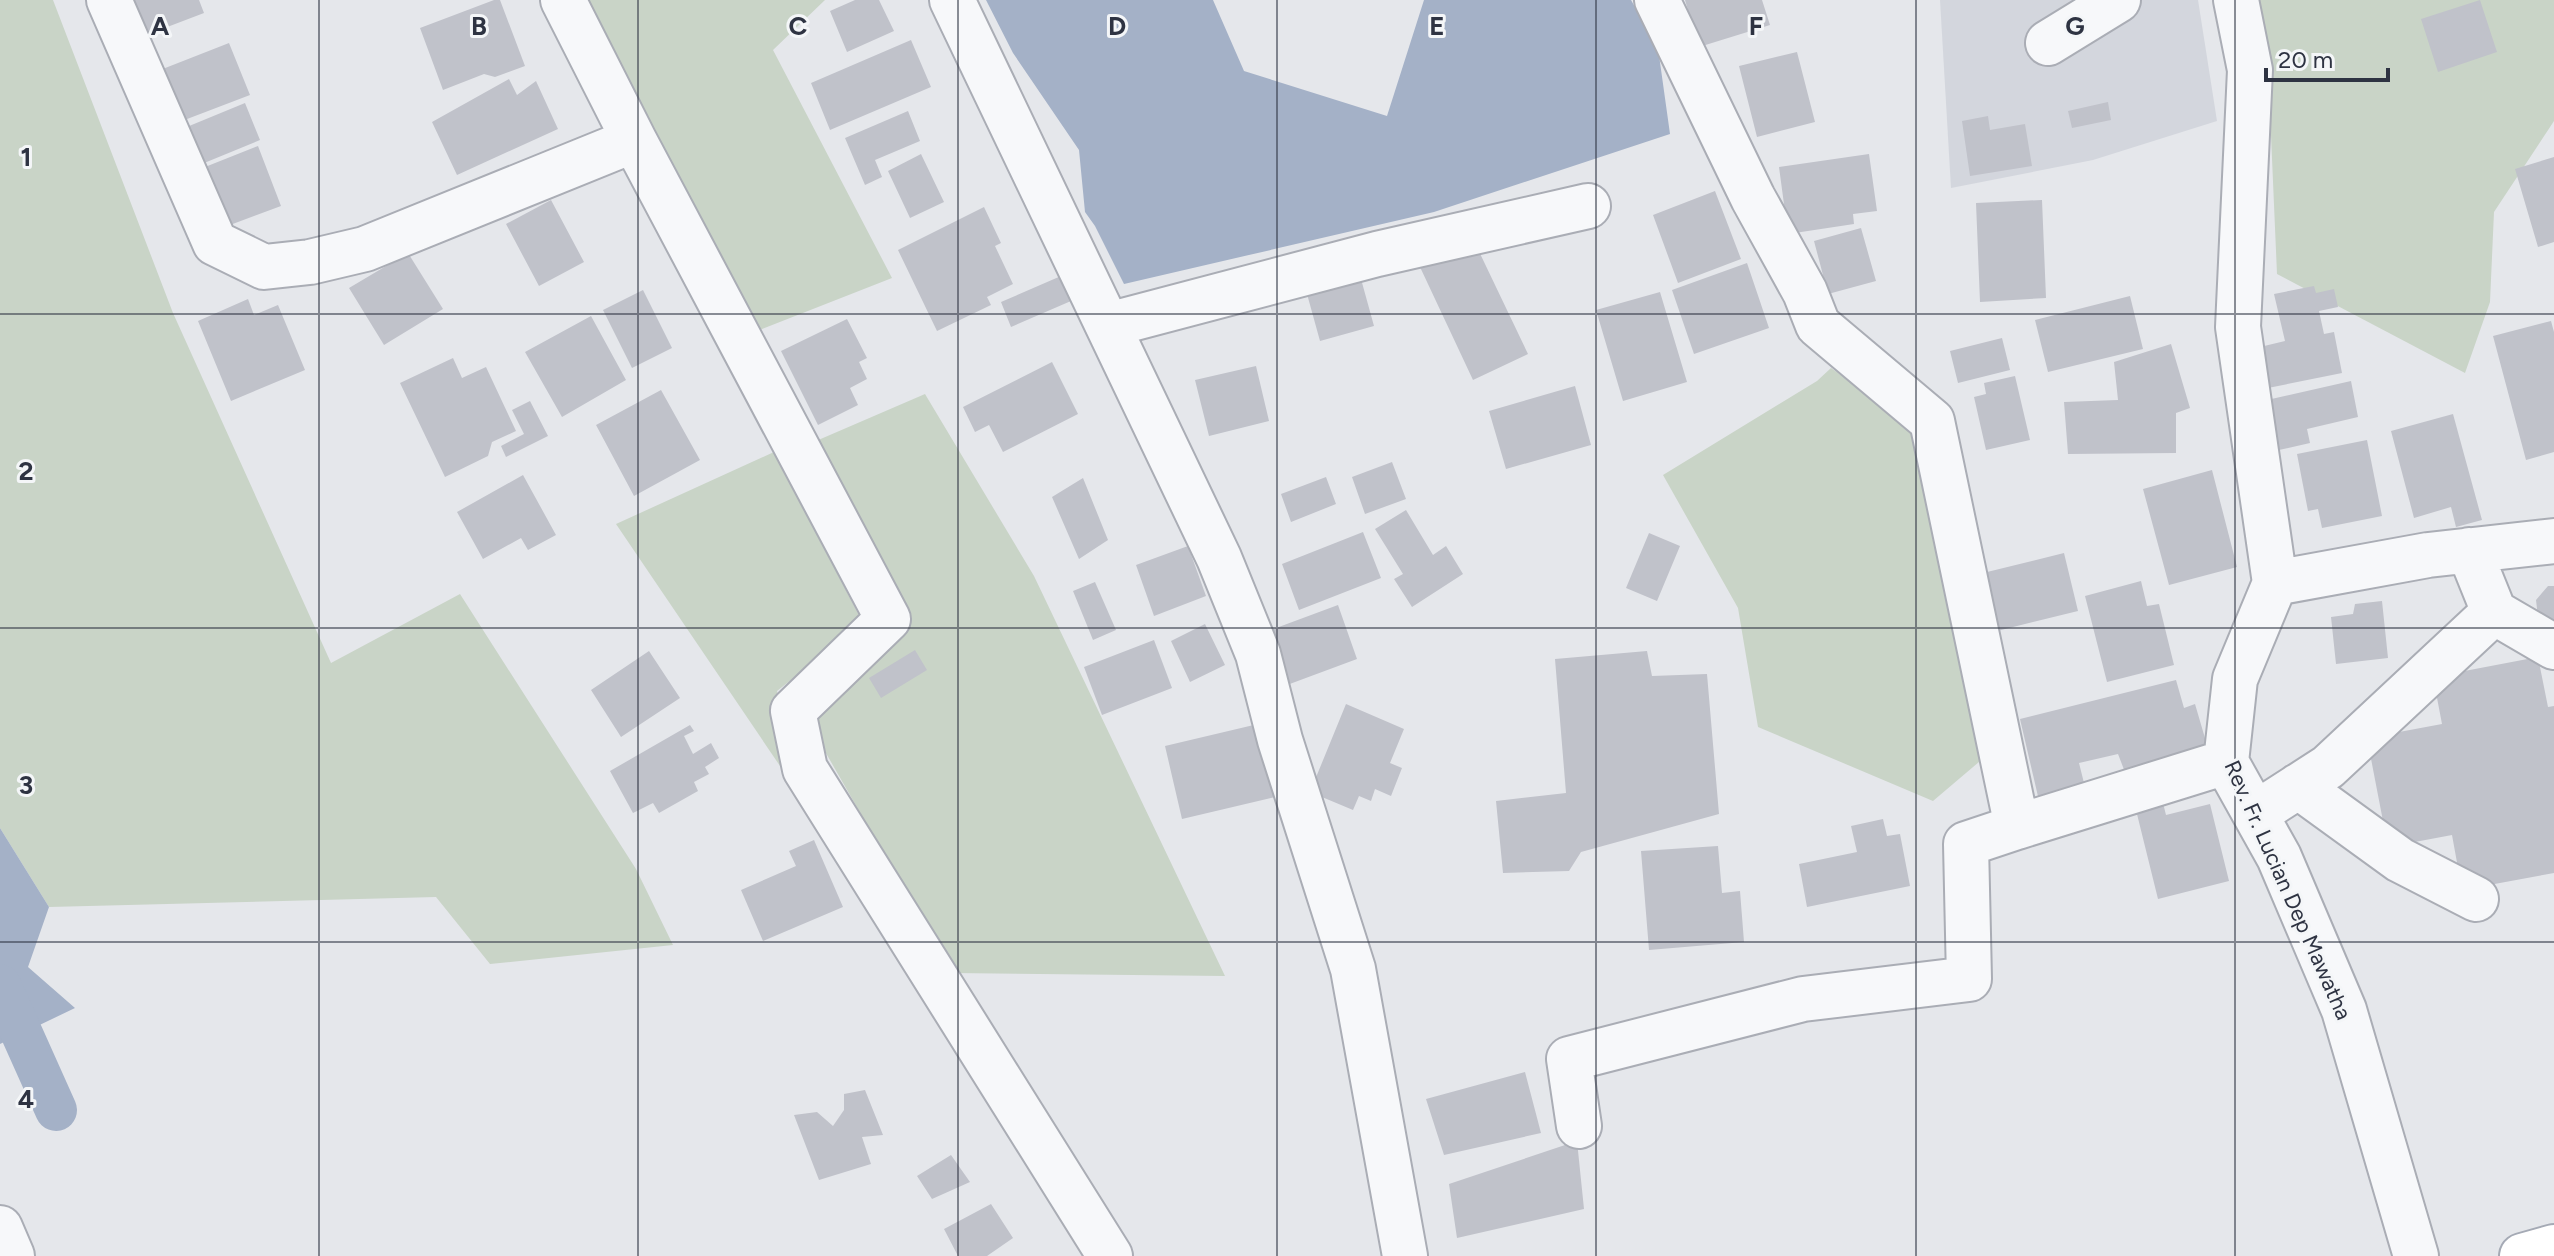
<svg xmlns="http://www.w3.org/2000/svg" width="2554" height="1256" font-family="Figtree,sans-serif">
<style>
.built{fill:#d3d6dd}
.green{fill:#c9d4c7}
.water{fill:#a4b1c7}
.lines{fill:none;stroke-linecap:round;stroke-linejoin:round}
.canal{stroke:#a4b1c7;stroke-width:42}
.building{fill:#c0c2ca}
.minor-casing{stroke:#aaadb5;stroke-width:48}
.major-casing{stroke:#a5aab5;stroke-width:48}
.minor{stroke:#f7f8fa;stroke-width:44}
.major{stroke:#fff;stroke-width:44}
.grid{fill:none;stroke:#2e3342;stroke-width:2;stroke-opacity:0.55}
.labels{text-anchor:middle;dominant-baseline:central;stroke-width:6;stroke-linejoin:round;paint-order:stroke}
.street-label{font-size:22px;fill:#2e3342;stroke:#f4f6f8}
.grid-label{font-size:26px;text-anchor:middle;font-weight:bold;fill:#2e3342;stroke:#f4f6f8;stroke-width:6;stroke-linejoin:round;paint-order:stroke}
</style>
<rect width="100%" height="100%" fill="#e5e7eb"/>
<path class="built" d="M1940,0H2198L2217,121L2093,160L1951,188Z"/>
<path class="green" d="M0,0H53L173,313L331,663L460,594L636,869L673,945L490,964L436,897L49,907L0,828Z
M583,0H825L773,50L892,278L757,331Z
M2255,0H2554V121L2494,212L2490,302L2465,373L2277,274L2268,66Z
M1831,368L1918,430L1986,756L1933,801L1758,727L1738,608L1663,475L1817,381Z
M925,394L1034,576L1225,976L952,973L811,727L909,623L816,441Z
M774,452L863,623L777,691L799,794L616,524Z"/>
<path class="water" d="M986,0H1213L1244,71L1387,116L1424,0H1631L1658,48L1670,134L1434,212L1124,284L1095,226L1085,212L1079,150L1013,53Z
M0,828L49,907L28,967L75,1008L0,1044Z"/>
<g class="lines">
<path class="canal" d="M0,985L56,1110"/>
</g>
<path class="building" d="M127,0H199L204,13L141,37Z
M494,0H500L525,66L495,77L484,74L443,90L420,28Z
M855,0H879L894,31L847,52L830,11Z
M1685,0H1762L1770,25L1699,47Z
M2480,0L2497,52L2438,72L2421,19Z
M911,40L931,87L830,130L811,83Z
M229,43L250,95L174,124L155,72Z
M1797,52L1815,122L1757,137L1739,66Z
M509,79L517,95L536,81L558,129L457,175L432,122Z
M2108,102L2111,120L2072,128L2068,111Z
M245,103L260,140L192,168L177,131Z
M908,111L920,141L875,160L882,177L865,185L845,138Z
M1988,116L1990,130L2025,124L2032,166L1970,176L1962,121Z
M258,146L281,206L222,228L200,169Z
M921,154L944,202L910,218L888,171Z
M1869,154L1877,211L1853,214L1854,224L1788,234L1779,167Z
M2554,157V242L2538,247L2515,169Z
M1715,191L1741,259L1678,283L1653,215Z
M551,200L584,262L539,286L506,224Z
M2042,200L2046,298L1980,302L1976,203Z
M984,207L1001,243L995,246L1013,284L987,297L991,305L937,331L898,250Z
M1861,228L1876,281L1828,294L1814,241Z
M1474,241L1528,354L1473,380L1420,267Z
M408,253L443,309L384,345L349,288Z
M1747,263L1769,328L1694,354L1672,290Z
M1061,276L1071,301L1011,327L1001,302Z
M1361,279L1374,326L1320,341L1307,294Z
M2314,286L2316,293L2334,289L2338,307L2319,311L2324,334L2334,332L2342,373L2268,388L2260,347L2285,341L2274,294Z
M643,290L672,348L632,368L603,310Z
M1660,292L1687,382L1623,401L1596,310Z
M2130,296L2143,349L2048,372L2035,320Z
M248,299L254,315L278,305L305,370L231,401L198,321Z
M591,316L626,380L562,417L525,352Z
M847,319L867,358L859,362L867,379L850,388L858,405L818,425L781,351Z
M2551,321L2554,332V452L2526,460L2493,336Z
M2002,338L2010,370L1958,383L1950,351Z
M2171,344L2190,408L2176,413V453L2068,454L2064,402L2118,400L2114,362Z
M453,358L462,378L486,367L516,431L492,442L488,456L445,477L400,383Z
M1052,362L1078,414L1003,452L989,425L975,432L963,407Z
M1256,366L1269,421L1209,436L1195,380Z
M2015,376L2030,440L1986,450L1974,397L1986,394L1984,383Z
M2351,381L2358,417L2307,429L2310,443L2279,450L2267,400Z
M1575,386L1591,445L1506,469L1489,411Z
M661,390L700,460L634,496L596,425Z
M530,401L548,436L506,457L501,446L524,434L512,410Z
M2453,414L2482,520L2456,527L2451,507L2414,518L2391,431Z
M2367,440L2382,516L2322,528L2318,509L2308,511L2297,454Z
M1392,462L1406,499L1365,514L1352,477Z
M2212,470L2237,567L2169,585L2143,489Z
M523,475L556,535L528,550L521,538L483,559L457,512Z
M1326,477L1336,504L1291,522L1281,494Z
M1083,478L1108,540L1079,559L1052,497Z
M1406,510L1433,555L1446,546L1463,574L1412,607L1394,579L1403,574L1375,529Z
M1363,532L1381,578L1299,610L1282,564Z
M1649,533L1680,546L1657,601L1626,588Z
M1188,546L1206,596L1154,616L1136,565Z
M2064,553L2078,611L1997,631L1983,573Z
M2141,581L2147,606L2159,604L2174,665L2107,682L2085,596Z
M1095,582L1116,630L1093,640L1073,591Z
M2548,586H2554V631L2538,617L2536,600Z
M2382,601L2388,658L2336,664L2331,617L2353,614L2355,604Z
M1338,605L1357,659L1287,685L1268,631Z
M1205,624L1225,665L1190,682L1171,641Z
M1154,640L1172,688L1102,715L1084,667Z
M915,650L927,670L881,698L869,678Z
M649,651L680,698L621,737L591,690Z
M1647,651L1652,676L1707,674L1719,814L1581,852L1569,871L1503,873L1496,801L1566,793L1555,659Z
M2538,657L2548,707L2554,706V873L2462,890L2452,835L2388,847L2367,738L2442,724L2433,677Z
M2176,680L2184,708L2195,704L2207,745L2178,754L2128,780L2118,754L2079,763L2087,795L2040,805L2020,719Z
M1346,704L1404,729L1390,763L1402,768L1391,796L1375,789L1371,801L1359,796L1353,810L1310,792Z
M1258,724L1275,797L1182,819L1165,746Z
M690,725L694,731L684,736L693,754L711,743L719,758L705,767L709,774L694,782L698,791L659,813L653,803L633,813L610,771Z
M2162,799L2166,815L2210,804L2229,881L2158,899L2135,806Z
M1883,819L1887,836L1900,834L1910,886L1807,907L1799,864L1857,852L1851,826Z
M814,840L843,907L763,941L741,890L796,866L789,851Z
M1718,846L1722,893L1740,891L1744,942L1649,950L1641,851Z
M1525,1072L1541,1133L1444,1155L1426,1099Z
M865,1090L883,1135L862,1137L871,1164L819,1180L794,1115L817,1112L833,1126L844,1110V1094Z
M1577,1141L1584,1209L1457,1238L1449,1184Z
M951,1155L970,1182L932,1199L917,1176Z
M991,1204L1013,1238L987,1256H958L944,1229Z"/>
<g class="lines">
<defs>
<path id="minor" d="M109,0L215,243L264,267L310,262L365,249L634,140
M563,0L634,140L888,619L793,711L805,769L1110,1256
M952,0L1219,558L1258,654L1280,740L1353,969L1405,1256
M1657,0L1753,198L1805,292L1818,325L1932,421L2017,827L2226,762
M2236,0L2250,70L2238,327L2275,583L2235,679L2226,762L2279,857L2344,1010L2416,1256
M2048,43L2118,0
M1108,325L1377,254L1588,206
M2275,583L2428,555L2554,541
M2494,612L2554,647
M2298,786L2400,860L2476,899
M2255,814L2328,767L2494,612L2469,550
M1579,1126L1569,1059L1803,999L1969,979L1966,844L2017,827
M0,1228L12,1256"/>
<path id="major" d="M2522,1256L2554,1247"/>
</defs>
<use href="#minor" class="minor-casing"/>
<use href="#major" class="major-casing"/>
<use href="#minor" class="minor"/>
<use href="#major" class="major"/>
</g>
<path class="grid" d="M319,0V1256M638,0V1256M958,0V1256M1277,0V1256M1596,0V1256M1916,0V1256M2235,0V1256M0,314H2554M0,628H2554M0,942H2554"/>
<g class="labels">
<g class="street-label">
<text transform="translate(2288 890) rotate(66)">Rev. Fr. Lucian Dep Mawatha</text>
</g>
</g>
<g class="grid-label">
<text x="160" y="35">A</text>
<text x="479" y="35">B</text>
<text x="798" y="35">C</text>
<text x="1117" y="35">D</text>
<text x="1437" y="35">E</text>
<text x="1756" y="35">F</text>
<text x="2075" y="35">G</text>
<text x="26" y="166">1</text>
<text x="26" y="480">2</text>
<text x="26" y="794">3</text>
<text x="26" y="1108">4</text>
</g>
<path d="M2266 68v12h122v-12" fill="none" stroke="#2e3342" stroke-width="4"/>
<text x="2278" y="68" font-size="24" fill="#2e3342" stroke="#f4f6f8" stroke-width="6" paint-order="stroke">20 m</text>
</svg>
